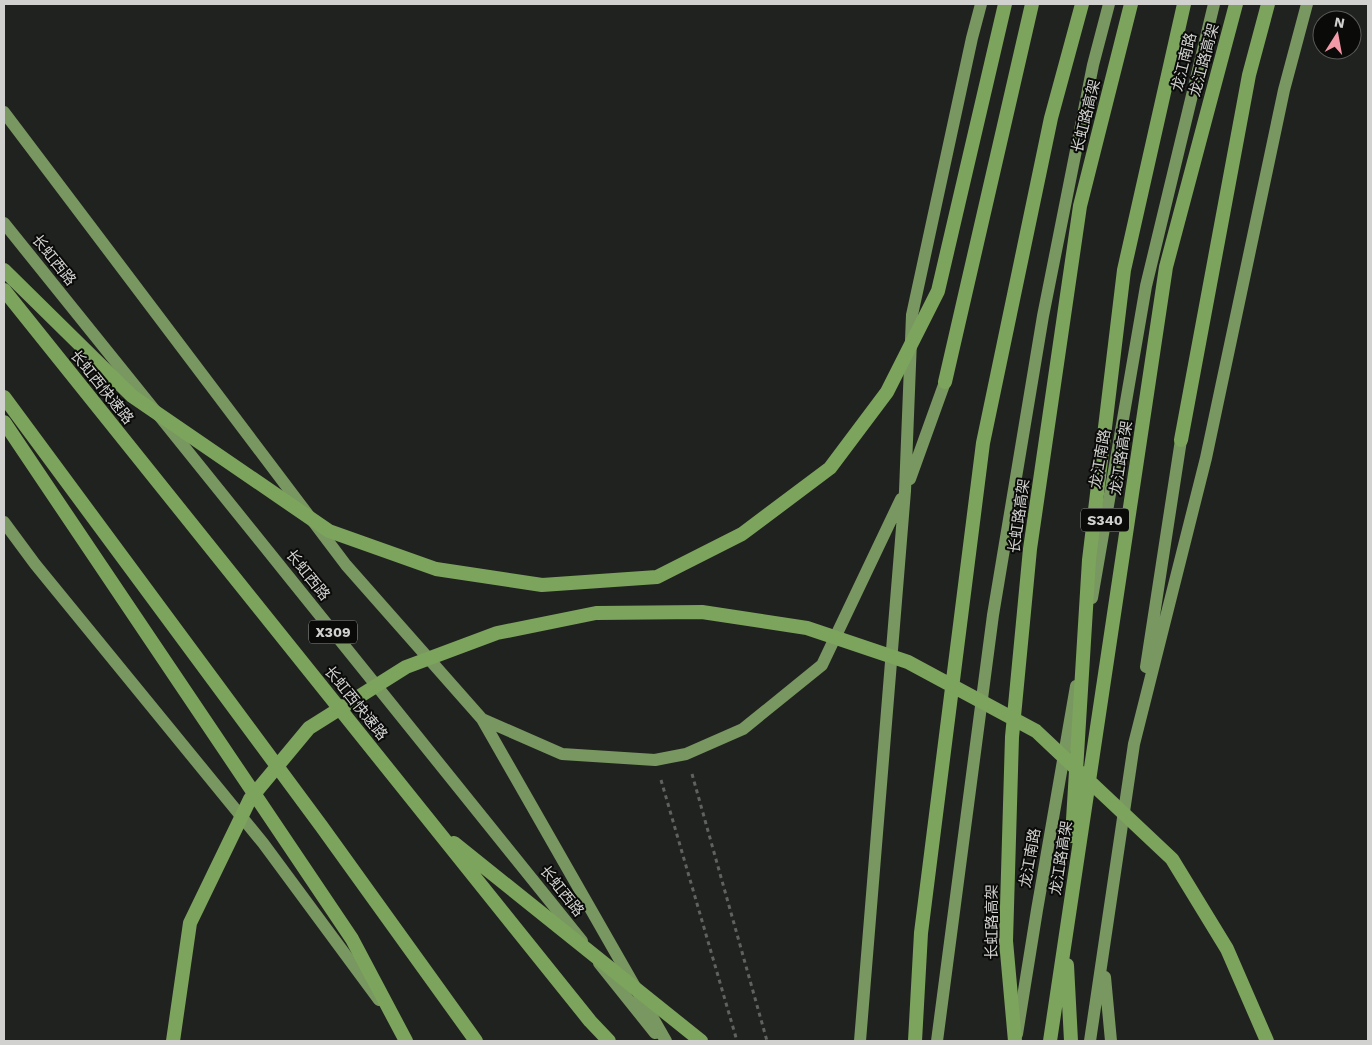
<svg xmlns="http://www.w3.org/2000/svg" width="1372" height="1045" font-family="'Work Sans','Noto Sans SC',sans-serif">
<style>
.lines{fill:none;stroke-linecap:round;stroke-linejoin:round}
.path{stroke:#60625f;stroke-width:3;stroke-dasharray:4 4;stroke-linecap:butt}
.primary{stroke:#799760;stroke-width:12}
.trunk{stroke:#7ca45c;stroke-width:14}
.labels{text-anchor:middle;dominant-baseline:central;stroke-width:4;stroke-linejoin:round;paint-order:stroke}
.shield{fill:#0a0b09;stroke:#959694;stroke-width:1}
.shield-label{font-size:14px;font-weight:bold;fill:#d1d2d0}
.street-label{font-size:15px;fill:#d1d2d0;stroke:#0a0b09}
</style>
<rect width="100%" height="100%" fill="#20221f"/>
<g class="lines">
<path class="path" d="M692,774L767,1041
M661,780L737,1041"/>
<path class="primary" d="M4,112L346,565L482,719L666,1041
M4,223C196,463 390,701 582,941
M910,479L945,382
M4,522L35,564L263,843L379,1000
M1092,598L1146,286L1214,4
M1146,667L1181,440
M482,719L562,754L655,760L686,754L743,729L822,665L901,499
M599,963L655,1033
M1105,977L1111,1041
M1017,1034L1037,910L1076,686
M860,1041L905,491L912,315L972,38L981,4
M937,1041L993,615L1043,316L1093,65L1109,4
M1090,1041L1134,744L1206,458L1284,90L1307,4"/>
<path class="trunk" d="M4,270L132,396L329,531L436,569L542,585L657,577L742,534L830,468L887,392L938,291L1005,4
M4,290L590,1021L609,1041
M945,382L1032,4
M4,397L322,827L476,1041
M4,422L352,939L406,1041
M1181,440L1249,75L1268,4
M1072,836L1089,560L1124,270L1184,4
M454,843L701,1041
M1067,965L1071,1041
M173,1041L190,923L250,799L309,728L406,667L497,633L596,613L702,612L807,628L908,662L1036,731L1172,859L1227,949L1267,1041
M915,1041L921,933L983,443L1051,118L1082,4
M1015,1041L1006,941L1012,737L1030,549L1080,206L1131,4
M1050,1041L1166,267L1236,4"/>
</g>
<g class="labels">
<g class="shield">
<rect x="1081" y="508.5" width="48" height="23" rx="4"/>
<rect x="309" y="620.5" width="48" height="23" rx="4"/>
</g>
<g class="shield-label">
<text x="1105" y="520">S340</text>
<text x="333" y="632">X309</text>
</g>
<g class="street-label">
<text transform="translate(1204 60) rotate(-75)">龙江路高架</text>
<text transform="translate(1184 62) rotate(-76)">龙江南路</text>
<text transform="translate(1086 116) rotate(-76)">长虹路高架</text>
<text transform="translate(54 260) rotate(51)">长虹西路</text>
<text transform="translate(102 387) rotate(51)">长虹西快速路</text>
<text transform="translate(1121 458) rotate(-81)">龙江路高架</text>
<text transform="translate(1100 459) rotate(-80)">龙江南路</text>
<text transform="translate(1019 516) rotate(-82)">长虹路高架</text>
<text transform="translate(308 575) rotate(51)">长虹西路</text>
<text transform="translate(356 703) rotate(51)">长虹西快速路</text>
<text transform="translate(1030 858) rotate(-80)">龙江南路</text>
<text transform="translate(1061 858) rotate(-81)">龙江路高架</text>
<text transform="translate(562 891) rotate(51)">长虹西路</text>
<text transform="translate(992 922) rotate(-90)">长虹路高架</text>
</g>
</g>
<rect width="1372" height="1045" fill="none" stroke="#d1d2d0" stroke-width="10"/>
<g transform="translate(1337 35) rotate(11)"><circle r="24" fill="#0a0b09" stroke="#5a5b59"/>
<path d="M0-4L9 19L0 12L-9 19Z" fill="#f39aa8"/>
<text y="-8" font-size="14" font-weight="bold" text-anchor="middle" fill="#d1d2d0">N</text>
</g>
</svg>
